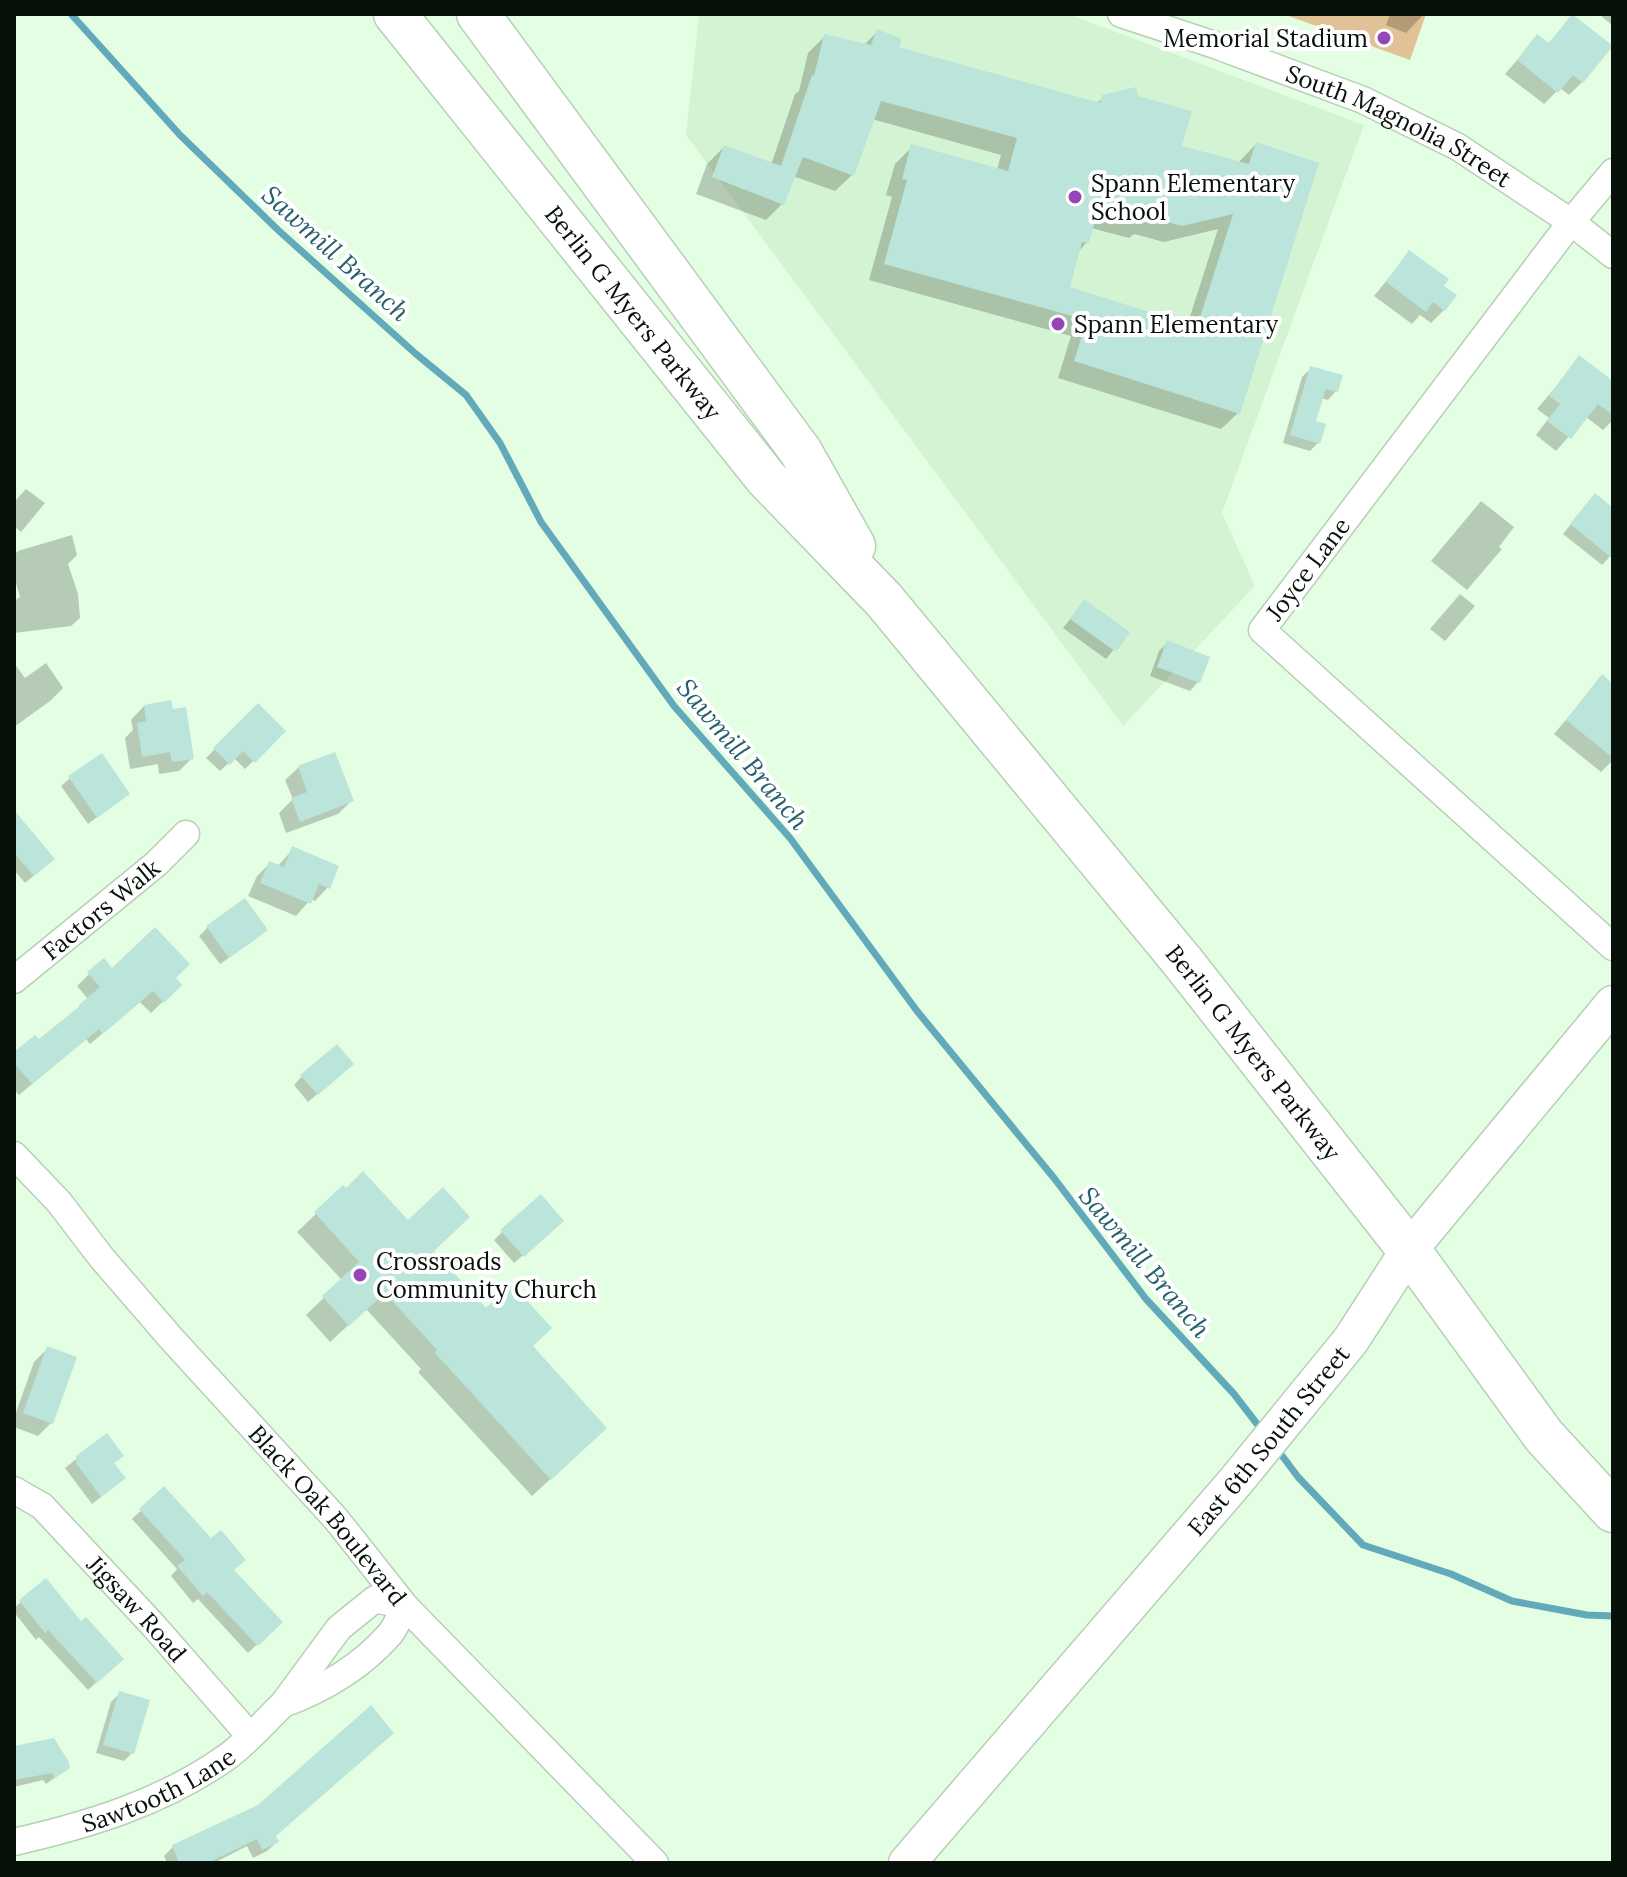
<svg xmlns="http://www.w3.org/2000/svg" width="1627" height="1877" font-family="Lora,serif">
<style>
.built{fill:#d4f3d3}
.green{fill:#e1c296}
.shadow{fill:#0003;fill-rule:evenodd}
.lines{fill:none;stroke-linecap:round;stroke-linejoin:round}
.stream{stroke:#62aab9;stroke-width:7}
.building{fill:#bbe4da;fill-rule:evenodd}
.street-casing{stroke:#b6cfb6;stroke-width:29}
.secondary-casing{stroke:#b6cfb6;stroke-width:39}
.primary-casing{stroke:#b6cfb6;stroke-width:45}
.street{stroke:#fff;stroke-width:26}
.secondary{stroke:#fff;stroke-width:36}
.primary{stroke:#fff;stroke-width:42}
.poi-dot{fill:#9545b6;stroke:#fff;stroke-width:3}
.labels{text-anchor:middle;dominant-baseline:central;stroke-width:8;stroke-linejoin:round;paint-order:stroke}
.poi-label{font-size:24px;fill:#081109;stroke:#fff;text-anchor:start}
.street-label{font-size:24px;fill:#081109;stroke:#fff}
.water-label{font-size:26px;font-style:italic;fill:#26616c;stroke:#fff}
</style>
<rect width="100%" height="100%" fill="#e4fee3"/>
<path class="built" d="M699,14H1068L1364,125L1222,513L1255,586L1123,726L686,135Z"/>
<path class="green" d="M1283,14H1426L1410,60Z"/>
<path class="shadow" d="M1390,14H1424L1406,33L1386,25Z
M1601,14H1613V26L1600,15Z
M1573,15L1582,82L1569,95L1560,88L1544,104L1505,74L1537,37L1547,45Z
M877,32L896,49L1096,104L1104,97L1137,98L1180,147L1238,163L1256,144L1238,413L1221,429L1058,378L1071,336L869,280L892,197L886,195L895,164L912,147L997,170L1001,155L872,119L852,175L835,191L793,176L783,203L766,220L696,194L707,164L724,147L771,165L795,94L799,91L808,53L825,36L863,46ZM1091,228L1129,238L1134,234L1164,242L1218,229L1187,326L1067,288L1078,252L1087,242Z
M1409,253L1442,286L1444,310L1431,323L1420,315L1412,324L1374,296Z
M1580,358L1613,383V420L1603,430L1586,417L1556,451L1536,435L1549,418L1537,409Z
M1311,368L1336,391L1328,400L1321,398L1314,423L1318,443L1310,451L1283,443L1302,377Z
M26,489L45,503L21,532L14,526V502Z
M1481,501L1514,527L1499,547L1502,549L1467,590L1431,561Z
M1587,504L1613,511V553L1602,565L1563,534Z
M72,535L77,555L68,564L78,594L80,618L71,626L14,633V601L20,597L14,576V555L18,551Z
M1460,594L1475,606L1445,641L1430,629Z
M1084,602L1127,633L1106,659L1063,628Z
M1167,643L1198,682L1190,691L1150,676L1159,651Z
M14,663L25,678L46,663L63,688L50,701L14,727Z
M1602,677L1613,686V760L1601,772L1554,734Z
M144,706L192,758L179,771L159,774L158,764L130,769L125,738L133,730L131,720Z
M258,706L283,731L245,769L234,758L220,771L206,758Z
M299,767L351,801L338,814L286,833L279,813L293,799L285,780Z
M70,778L128,794L88,824L61,786Z
M14,822L44,867L25,883L14,870Z
M293,849L328,887L315,901L311,899L296,916L248,896L257,876L270,863L277,867Z
M208,927L257,938L220,964L199,936Z
M112,971L173,978L180,985L151,1013L140,1002L90,1044L86,1039L19,1095L14,1089V1055L38,1042L88,999L77,986L89,974Z
M343,1072L308,1102L294,1085L302,1076Z
M343,1188L531,1347L587,1445L532,1496L418,1372L421,1369L366,1309L330,1342L306,1315L342,1280L297,1232Z
M553,1229L514,1263L494,1240L502,1232Z
M47,1349L51,1423L38,1436L14,1427V1418L34,1362Z
M106,1435L121,1456L113,1464L115,1486L92,1504L65,1468Z
M164,1489L232,1571L280,1622L248,1653L198,1599L193,1603L171,1576L177,1569L132,1519Z
M21,1602L81,1624L121,1659L88,1690L39,1637L36,1640L14,1612V1608Z
M120,1693L132,1753L124,1761L96,1753L111,1702Z
M54,1741L70,1767L46,1784L43,1780L14,1787V1748Z
M274,1836L277,1842L267,1851L253,1858L247,1846L214,1863H167L164,1856L173,1847Z"/>
<g class="lines">
<path class="stream" d="M71,14L180,135L278,230L416,354L466,395L500,443L541,522L674,706L790,838L917,1011L1054,1178L1146,1299L1234,1394L1264,1433
M1277,1449L1298,1477L1363,1545L1451,1574L1512,1601L1587,1615L1613,1616"/>
</g>
<path class="building" d="M1572,14L1613,46L1583,83L1573,75L1558,93L1517,60L1537,34L1549,43Z
M877,29L902,39L899,47L1100,103L1102,95L1136,87L1138,96L1192,111L1182,146L1249,164L1256,142L1319,163L1240,414L1074,361L1087,320L884,264L907,180L902,179L911,144L1008,171L1017,138L881,101L854,176L803,157L784,205L712,177L724,145L781,166L812,75L814,76L824,34L871,45ZM1098,209L1148,223L1149,217L1182,226L1233,214L1197,327L1070,287L1082,242L1089,243Z
M1409,250L1449,279L1444,286L1457,295L1445,311L1433,302L1426,312L1386,282Z
M1579,355L1613,381V415L1598,404L1571,439L1547,421L1560,404L1549,396Z
M1310,366L1343,375L1338,392L1326,389L1316,421L1326,424L1320,444L1290,435Z
M1595,493L1613,508V559L1570,524Z
M1084,599L1130,632L1116,652L1070,619Z
M1167,640L1210,657L1200,683L1157,667Z
M1602,674L1613,684V758L1566,720Z
M171,700L173,709L186,707L194,759L172,762L170,752L142,757L137,723L146,721L144,705Z
M258,703L286,731L255,763L243,751L230,765L213,748Z
M335,752L354,801L300,822L291,798L307,792L298,766Z
M102,753L130,794L97,818L68,776Z
M14,810L55,859L34,876L14,853Z
M292,846L339,866L330,889L319,884L311,904L260,883L269,861L284,867Z
M245,898L268,930L229,958L206,926Z
M155,927L190,964L176,978L182,985L164,1003L153,991L103,1034L99,1029L32,1084L14,1063V1052L35,1035L39,1039L80,1006L79,1005L100,987L87,972L104,958L112,968Z
M337,1044L354,1064L318,1095L300,1075Z
M363,1171L408,1220L443,1187L470,1217L434,1251L486,1308L512,1284L552,1328L533,1346L607,1428L551,1480L435,1353L437,1350L385,1293L349,1326L322,1296L359,1262L314,1212L343,1185L346,1188Z
M541,1194L564,1221L524,1257L500,1230Z
M47,1346L77,1357L53,1424L23,1413Z
M107,1433L124,1456L114,1463L126,1478L101,1497L76,1463V1456Z
M164,1486L211,1538L221,1530L246,1560L234,1570L283,1622L258,1646L207,1592L203,1596L177,1566L185,1560L139,1509Z
M46,1578L81,1621L86,1617L124,1659L97,1683L48,1630L45,1633L19,1600Z
M119,1691L150,1700L134,1754L103,1745Z
M371,1705L394,1733L276,1836L279,1842L262,1850L257,1839L208,1863H179L172,1845L258,1805Z
M54,1738L69,1762V1769L55,1778L52,1773L14,1780V1746Z"/>
<g class="lines">
<defs>
<g id="street">
<path id="s1" d="M1121,14L1215,45L1363,100L1458,147L1571,222L1613,255"/>
<path d="M1613,172L1571,222L1262,630L1613,947"/>
<path id="s2" d="M14,980L156,864L186,834"/>
<path id="s3" d="M14,1155L59,1202L101,1257L170,1337L336,1519L405,1606L655,1863"/>
<path id="s4" d="M14,1490L42,1506L153,1625L250,1736"/>
<path d="M375,1599L405,1606C400,1615 396,1627 390,1634C360,1668 324,1689 283,1704L339,1628Z"/>
<path id="s5" d="M14,1842C88,1825 161,1803 224,1759C246,1744 264,1722 283,1704"/>
</g>
<g id="secondary">
<path id="s6" d="M907,1863L1236,1481L1351,1340L1409,1250L1613,1004"/>
</g>
<g id="primary">
<path id="s7" d="M395,14L766,478L884,600L1182,961L1409,1250L1544,1436L1613,1511"/>
<path d="M478,14L801,452L854,546"/>
</g>
</defs>
<use href="#street" class="street-casing"/>
<use href="#secondary" class="secondary-casing"/>
<use href="#primary" class="primary-casing"/>
<use href="#street" class="street"/>
<use href="#secondary" class="secondary"/>
<use href="#primary" class="primary"/>
</g>
<g class="poi-dot">
<circle cx="1384" cy="38" r="8"/>
<circle cx="1075" cy="197" r="8"/>
<circle cx="1058" cy="324" r="8"/>
<circle cx="360" cy="1275" r="8"/>
</g>
<g class="labels">
<g class="poi-label">
<text x="1368" y="38" text-anchor="end">Memorial Stadium</text>
<text x="1091" y="183">Spann Elementary<tspan x="1091" dy="28">School</tspan></text>
<text x="1074" y="324">Spann Elementary</text>
<text x="376" y="1261">Crossroads<tspan x="376" dy="28">Community Church</tspan></text>
</g>
<g class="street-label">
<text stroke="none"><textPath href="#s1" startOffset="300">South Magnolia Street</textPath></text>
<text stroke="none"><textPath href="#s7" startOffset="382">Berlin G Myers Parkway</textPath></text>
<text transform="translate(1308 569) rotate(-53)">Joyce Lane</text>
<text stroke="none"><textPath href="#s2" startOffset="112">Factors Walk</textPath></text>
<text stroke="none"><textPath href="#s7" startOffset="1348">Berlin G Myers Parkway</textPath></text>
<text stroke="none"><textPath href="#s6" startOffset="556">East 6th South Street</textPath></text>
<text stroke="none"><textPath href="#s3" startOffset="478">Black Oak Boulevard</textPath></text>
<text stroke="none"><textPath href="#s4" startOffset="172">Jigsaw Road</textPath></text>
<text stroke="none"><textPath href="#s5" startOffset="154">Sawtooth Lane</textPath></text>
</g>
<g class="water-label">
<text transform="translate(336 253) rotate(42)">Sawmill Branch</text>
<text transform="translate(743 754) rotate(50)">Sawmill Branch</text>
<text transform="translate(1145 1262) rotate(50)">Sawmill Branch</text>
</g>
</g>
<rect width="1627" height="1877" fill="none" stroke="#081109" stroke-width="32"/>
</svg>
